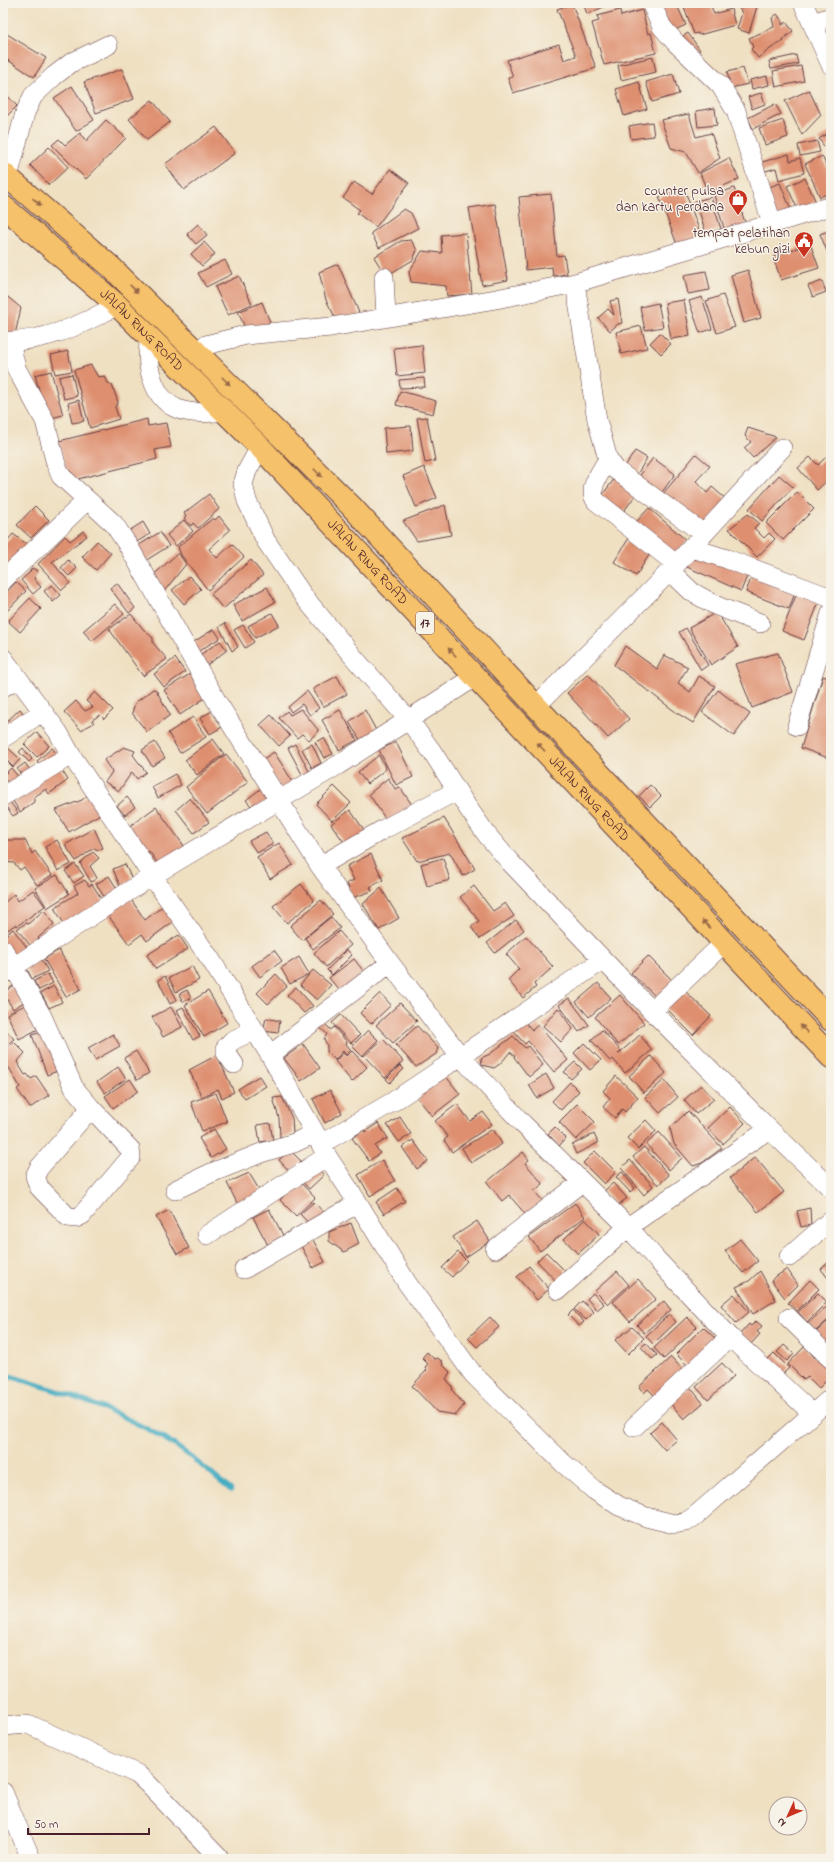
<svg xmlns="http://www.w3.org/2000/svg" width="834" height="1862" font-family="'Indie Flower',sans-serif">
<style>
.lines{fill:none;stroke-linecap:round;stroke-linejoin:round}
.stream{stroke:#43acc2;stroke-width:5}
.building{fill:#de8f6f}
.minor-casing{stroke:#633c42;stroke-width:20}
.highway-casing{stroke:#633c42;stroke-width:24}
.minor{stroke:#fff;stroke-width:19}
.highway{stroke:#f5c16b;stroke-width:22}
.oneway{fill:#976848}
.labels{text-anchor:middle;dominant-baseline:central;stroke-width:3;stroke-linejoin:round;paint-order:stroke}
.shield{fill:#f7f3e8;stroke:#7e5f64;stroke-width:1}
.shield-label{font-size:13px;font-weight:bold;fill:#4a1f2b}
.poi-label{font-size:14px;fill:#4a1f2b;stroke:#f7f3e8;text-anchor:end}
.street-label{font-size:14px;fill:#4a1f2b;stroke:#f7f3e8}
</style>
<rect width="100%" height="100%" fill="#f7f3e8"/>
<filter id="ink" filterUnits="userSpaceOnUse"><feTurbulence type="fractalNoise" baseFrequency=".025" numOctaves="2"/><feDisplacementMap in="SourceGraphic" scale="8" xChannelSelector="R" yChannelSelector="G"/><feConvolveMatrix kernelMatrix="1 2 1 2 8 2 1 2 1" color-interpolation-filters="sRGB"/></filter>
<filter id="wash" filterUnits="userSpaceOnUse"><feTurbulence type="fractalNoise" baseFrequency=".012" numOctaves="4" result="noise"/><feDisplacementMap in="SourceGraphic" scale="16" xChannelSelector="R" yChannelSelector="G"/><feGaussianBlur stdDeviation="0.9" result="paint"/><feColorMatrix in="noise" values="0 0 0 0 0 0 0 0 0 0 0 0 0 0 0 0 0 1.4 0 .05"/><feComposite in="paint" operator="in"/></filter>
<g filter="url(#wash)">
<rect width="100%" height="100%" fill="#efe0c2"/>
<g class="lines">
<path class="stream" d="M3,1374C61,1391 126,1413 176,1446C195,1459 213,1476 231,1490"/>
</g>
<g id="blocks">
<path class="building" d="M583,3H613L587,14Z
M660,3H676L686,25L668,33Z
M698,3H710L714,14L731,9L735,25L699,35L698,33L694,34L684,7Z
M736,3H758L749,33L737,29L742,13Z
M572,4L596,68L513,93L508,78L513,77L507,60L559,44L564,60L576,56L557,9Z
M620,10L621,16L642,10L648,34L651,33L656,53L604,65L592,23L599,21L597,16Z
M777,14L782,21V25L786,22L793,31L783,39L784,41L773,47L758,58L751,49L753,47L749,38L774,27L772,18Z
M688,33L700,50L692,56L680,38Z
M7,34L46,58L34,77L3,57V40Z
M796,55L798,64L771,69L769,61Z
M653,57L656,72L621,80L618,65Z
M801,66L804,81L776,87L773,71Z
M743,68L748,84L731,88L727,72Z
M122,69L134,99L96,113L84,82Z
M673,74L679,94L652,102L646,82Z
M767,76L769,85L752,89L750,80Z
M639,82L647,109L624,116L616,89Z
M72,86L94,120L76,131L54,98Z
M809,90L821,115L802,135L785,101Z
M3,91L17,106L3,120Z
M761,93L765,104L752,109L748,97Z
M152,100L170,122L147,140L129,119Z
M775,104L781,114L753,129L748,118Z
M715,108L717,125L698,127L696,111Z
M689,114L696,137L711,133L720,158L698,173L686,152L671,148L661,120Z
M106,120L126,138L86,179L52,145L59,139L65,145L80,133L86,141Z
M783,120L788,137L765,145L759,128Z
M652,122L654,136L631,139L629,126Z
M216,127L235,153L184,190L165,164Z
M831,131V145L826,149L819,139Z
M817,141L820,152L800,156L798,145Z
M49,147L68,167L49,185L30,165Z
M789,154L790,161L800,158L804,173L779,180L776,168L762,172L759,163Z
M822,156L831,176V192L820,197L805,164Z
M729,158L739,179L708,193L700,173Z
M390,169L409,183L376,227L357,213L360,210L343,198L354,182L372,194Z
M805,178L816,202L798,210L787,186Z
M780,183L792,212L776,218L764,189Z
M684,188L702,238L678,247L659,197Z
M734,188L747,229L726,235L714,195Z
M551,194L557,256L564,255L567,274L553,276L552,267L526,270L519,197Z
M711,197L721,229L706,234L696,201Z
M495,204L508,280L482,285L469,208Z
M404,209L411,213L418,228L379,248L371,233Z
M198,224L207,235L196,244L187,234Z
M831,230V261L820,234Z
M466,233L472,294L447,296L446,286L411,282L409,272L422,251L442,253L441,235Z
M411,240L417,250L413,260L386,276L374,257L401,241Z
M204,242L215,254L202,266L191,254Z
M810,243L819,268L781,280L773,257Z
M225,260L232,274L206,287L198,273Z
M338,264L360,315L335,317L326,300L319,272Z
M748,270L761,318L744,323L731,275Z
M706,271L710,290L688,294L684,275Z
M239,276L252,304L228,315L215,287Z
M822,281L826,292L813,297L808,286Z
M3,293L21,308L14,339L3,337Z
M723,295L735,327L717,333L706,301Z
M702,297L712,329L700,333L689,301Z
M618,299L622,323L618,324L610,331L598,318L608,309L614,315L610,301Z
M684,300L690,336L671,339L665,303Z
M262,302L270,322L247,332L238,312Z
M658,303L663,327L645,330L640,307Z
M641,326L647,348L621,354L616,332Z
M660,333L671,344L661,354L650,343Z
M422,345L425,373L397,376L394,348Z
M68,351L72,371L55,374L51,355Z
M91,365L98,377L105,376L108,383L112,385L118,402L115,407L119,419L90,428L74,370Z
M51,371L63,415L47,419L35,375Z
M72,374L77,396L64,399L59,377Z
M424,378L425,387L400,388L399,380Z
M400,391L436,401L433,414L396,405Z
M79,400L84,421L72,423L68,403Z
M427,417L435,461L425,463L417,418Z
M147,419L148,426L166,423L171,447L155,450L157,459L70,481L59,441Z
M411,426L413,451L386,454L384,428Z
M748,428L776,437L753,458L744,448L751,442L745,436Z
M635,451L647,458L636,476L624,468Z
M831,452V477L817,490L798,468L810,457L818,465Z
M696,454L710,466L696,481L707,493L712,487L727,500L704,527L662,495Z
M653,458L675,474L660,495L638,478Z
M424,467L437,498L416,507L403,476Z
M618,474L639,490L622,514L600,498Z
M779,475L793,487L762,521L749,509Z
M797,492L814,509L783,540L766,523Z
M209,494L219,509L198,528L193,523L191,526L184,518L186,516L184,513Z
M445,505L451,535L417,541L403,521Z
M35,506L49,520L31,538L17,525Z
M649,508L687,541L673,557L635,523Z
M748,514L759,523L754,528L764,538L769,533L775,539L757,557L729,529Z
M219,516L230,530L209,549L217,558L232,544L244,557L208,590L181,555L178,547L213,518L215,520Z
M184,520L193,531L176,546L167,535Z
M143,522L150,534L133,544L127,532Z
M83,531L87,536L52,562L70,583L62,590L38,564L65,536L70,541Z
M160,532L169,546L145,561L136,547Z
M13,534L28,545L11,567L3,560V546Z
M629,538L651,552L636,576L614,562Z
M97,541L111,553L96,570L82,557Z
M695,550L748,574L741,591L687,567Z
M178,553L186,564L162,594L149,579Z
M68,560L77,568L69,576L61,568Z
M251,560L263,575L223,609L211,594Z
M32,568L38,571L34,579L41,587L33,594L21,580L29,573Z
M752,575L795,593L789,609L746,592Z
M189,576L201,589L184,604L172,590Z
M16,582L26,591L6,612L3,609V596Z
M117,583L135,608L129,613L110,588Z
M52,585L61,595L53,602L44,591Z
M267,587L275,602L242,621L233,605Z
M797,593L819,602L804,640L782,631Z
M30,598L41,609L20,632L8,621Z
M115,604L124,614L92,641L83,631Z
M717,612L738,647L711,665L689,628Z
M272,613L279,625L255,638L248,626Z
M131,614L144,630L153,638V643L167,659L143,676L109,629Z
M225,623L238,647L232,651L219,627Z
M243,625L254,642L245,648L234,630Z
M686,628L708,665L701,670L679,632Z
M214,629L220,638L197,652L192,643Z
M220,641L227,650L207,665L200,655Z
M625,646L657,669L664,655L688,667L678,683L690,692L699,676L715,686L693,723L677,713L614,665Z
M778,653L793,692L752,708L735,664Z
M175,658L185,672L164,687L154,674Z
M190,674L205,698L180,715L164,690Z
M588,674L629,719L608,738L567,693Z
M337,676L347,694L323,707L313,689Z
M823,676L831,679V759L801,748Z
M153,689L156,690L170,715L147,732L132,713L135,703Z
M718,690L750,714L734,736L702,712Z
M307,691L319,708L310,715L302,704L291,712L288,707Z
M95,692L113,710L104,719L100,715L92,720L94,723L81,730L64,712L76,701L85,711L93,707L86,701Z
M20,709L24,714L3,727V725Z
M301,709L319,731L309,740L302,734L297,738L279,718L287,711L290,715Z
M340,710L357,740L339,750L322,720Z
M365,710L378,734L362,743L349,722Z
M212,711L222,727L210,734L200,718Z
M271,715L290,736L279,746L260,725Z
M193,717L206,737L180,753L168,733Z
M37,732L49,746L37,757L24,744Z
M324,738L333,754L324,758L315,742Z
M213,739L224,754L197,775L185,760Z
M155,742L165,758L152,766L142,750Z
M396,742L413,777L396,785L379,750Z
M295,744L310,773L303,776L288,748Z
M312,744L321,763L312,768L302,749Z
M6,746L20,759L13,767L3,757V749Z
M124,747L135,751L133,755L146,772L137,779L132,772L119,791L105,782L112,772L104,760Z
M23,748L32,759L29,762L19,752Z
M52,748L59,756L45,770L37,761Z
M274,752L293,782L281,789L263,759Z
M226,754L248,782L207,814L186,787Z
M379,755L386,769L367,784L358,772Z
M25,763L33,774L25,780L17,769Z
M59,766L68,780L49,794L46,789L34,797V802L20,812L11,798Z
M11,768L22,781L16,786L7,781L3,776Z
M175,774L181,785L158,798L152,787Z
M388,778L395,789L400,787L414,808L388,823L369,794Z
M650,785L661,796L650,807L639,796Z
M334,786L351,803L332,821L316,804Z
M263,787L271,797L255,811L246,800Z
M90,793L102,813L69,832L56,810L82,800Z
M127,797L135,807L125,815L117,806Z
M190,798L209,822L194,833L176,810Z
M8,799L18,813L13,816L3,803Z
M156,807L187,850L161,868L149,851L145,854L127,828Z
M350,810L367,834L348,848L331,824Z
M444,818L475,869L463,876L450,853L417,861L402,838Z
M94,828L103,848L98,850L94,848L76,861L65,845Z
M266,832L273,844L257,853L249,841Z
M3,840H25L32,854L35,851L52,875L37,885L24,867L20,870L14,863L3,862Z
M57,840L71,864L58,871L45,847Z
M279,843L293,865L270,879L257,857Z
M93,852L99,858L90,866L97,878L91,882L80,863Z
M371,854L383,880L370,887L372,891L352,898L347,883L354,880L347,866Z
M443,858L450,880L427,886L421,864Z
M75,864L84,876L74,883L65,871Z
M125,864L132,880L120,886L113,869Z
M57,875L69,894L47,908L35,888Z
M109,876L121,895L108,903L96,884Z
M85,880L89,886L92,884L105,904L67,928L54,908L78,893L74,886Z
M301,884L314,901L287,923L273,906Z
M474,886L493,911L505,903L514,916L480,939L471,927L479,921L460,897Z
M381,888L399,918L379,930L363,904Z
M33,890L45,906L17,926L16,924L5,932H3V904L14,894L18,901Z
M130,898L145,920L163,906L174,921L147,941L142,934L129,944L107,914Z
M321,900L333,914L302,940L290,926Z
M44,910L54,924L38,938L43,944L35,951L17,929L26,923L28,924Z
M331,917L340,928L313,949L305,938Z
M516,920L524,930L495,953L487,943Z
M13,929L28,949L14,960L3,946V937Z
M339,931L351,945L326,967L314,953Z
M179,935L188,949L156,969L147,955Z
M526,936L553,967L534,984L536,987L523,998L508,980L519,969L506,954Z
M59,950L81,989L66,997L44,959Z
M274,950L282,961L260,977L252,966Z
M347,950L352,955L332,975L327,970Z
M648,956L675,983L658,999L631,973Z
M299,957L309,974L290,984L281,968Z
M41,959L48,971L32,979L26,967Z
M354,959L365,973L341,992L329,978Z
M192,966L199,980L176,992L169,978Z
M313,970L331,985L317,1000L300,985Z
M48,974L53,983L39,990L34,981Z
M276,974L287,986L268,1004L257,993Z
M165,976L177,1000L170,1004L158,980Z
M17,983L27,1000L13,1009L3,993Z
M598,983L611,998L589,1017L576,1002Z
M54,986L62,1002L49,1008L41,993Z
M296,987L313,1006L304,1013L287,995Z
M187,990L191,998L183,1002L179,994Z
M684,990L711,1016L693,1035L666,1008Z
M208,991L227,1023L204,1037L185,1005Z
M380,993L391,1005L371,1024L360,1013Z
M620,995L644,1023L618,1045L595,1017Z
M569,998L589,1025L579,1032L559,1005Z
M29,1003L42,1027L19,1039L7,1014Z
M400,1003L417,1021L393,1043L376,1025Z
M171,1007L182,1027L163,1037L152,1017Z
M183,1007L200,1036L193,1040L177,1010Z
M558,1008L573,1029L561,1042L543,1026Z
M341,1015L360,1035L351,1043L332,1023Z
M266,1018L280,1021L278,1033L263,1031Z
M321,1020L331,1030L334,1027L347,1042L346,1044L351,1050L346,1055L343,1051L335,1060L327,1052V1045L324,1039L327,1034L316,1024Z
M525,1022L532,1030L538,1025L568,1060L554,1072L528,1041L525,1044L514,1032Z
M417,1026L438,1048L436,1054L416,1067L396,1045Z
M3,1027L14,1039L3,1048Z
M368,1030L378,1040L362,1056L352,1046Z
M602,1030L621,1051L618,1054L640,1035L652,1050L625,1073L613,1059L610,1061L591,1040Z
M45,1031L60,1070L47,1075L32,1035Z
M113,1034L120,1046L95,1060L88,1048Z
M513,1036L525,1048L528,1046L543,1065L529,1077L514,1057L515,1056L510,1052L501,1063L494,1068L482,1065L481,1058L490,1054Z
M383,1039L403,1061L385,1078L364,1056Z
M14,1042L25,1053L17,1062L25,1075L27,1074L31,1079L36,1076L49,1095L30,1108L17,1089L20,1087L7,1064L8,1062L3,1057V1051Z
M584,1043L601,1060L590,1070L574,1053Z
M303,1044L320,1068L301,1081L284,1058Z
M136,1051L149,1073L137,1080L124,1058Z
M352,1051L367,1067L352,1082L335,1061L343,1053L347,1056Z
M217,1055L234,1092L222,1098L218,1089L202,1097L189,1070Z
M651,1056L666,1073L644,1093L629,1076Z
M575,1062L582,1069L571,1079L564,1072Z
M400,1065L404,1069L390,1083L386,1079Z
M118,1067L126,1079L105,1093L97,1082Z
M444,1074L460,1094L432,1116L416,1096Z
M546,1074L554,1088L537,1098L529,1085Z
M259,1076L266,1086L245,1099L238,1089Z
M616,1076L638,1097L625,1112L622,1109L615,1118L603,1107L610,1098L603,1091Z
M130,1079L138,1091L113,1108L105,1096Z
M664,1080L678,1097L660,1113L645,1097Z
M570,1082L579,1091L561,1110L552,1101Z
M701,1085L714,1099L696,1114L684,1100Z
M330,1090L342,1113L325,1123L313,1099Z
M216,1093L227,1122L202,1131L191,1102Z
M282,1097L292,1118L293,1133L287,1137H280L279,1118L273,1098Z
M457,1104L470,1121L483,1112L492,1124L452,1152L444,1140L448,1137L435,1121Z
M577,1104L595,1122L576,1140L559,1122Z
M730,1107L745,1123L723,1144L708,1128Z
M688,1111L722,1148L702,1163L693,1166L674,1144L670,1128Z
M400,1117L411,1134L399,1142L387,1125Z
M646,1120L656,1131L638,1149L627,1138Z
M270,1123L273,1140L260,1142L257,1125Z
M378,1123L388,1138L375,1146L380,1153L369,1161L352,1138L364,1130L365,1132Z
M555,1127L566,1138L559,1146L548,1134Z
M214,1129L226,1149L211,1158L199,1138Z
M493,1129L502,1144L471,1163L462,1148Z
M659,1132L682,1158L669,1170L646,1144Z
M594,1134L598,1143L576,1154L572,1145Z
M413,1140L428,1161L417,1169L402,1147Z
M644,1147L669,1175L658,1185L633,1157Z
M290,1150L301,1161L290,1172L279,1160Z
M595,1151L616,1172L604,1184L583,1163Z
M523,1152L529,1160L525,1163L543,1184L534,1191L543,1201L526,1215L509,1195L502,1201L487,1182Z
M755,1157L784,1192L758,1212L730,1178Z
M382,1160L395,1181L370,1196L358,1175Z
M630,1160L653,1186L644,1195L621,1168Z
M314,1165L324,1175L309,1189L300,1179Z
M622,1172L635,1188L630,1192L616,1177Z
M249,1173L263,1196L239,1207L227,1183Z
M299,1181L315,1198L296,1216L280,1200Z
M613,1183L627,1198L617,1206L604,1191Z
M397,1188L405,1201L384,1214L376,1202Z
M314,1202L327,1216L313,1228L300,1214Z
M575,1203L585,1217L540,1251L529,1237Z
M810,1208L811,1225L801,1227L797,1211Z
M269,1209L285,1239L269,1247L253,1217Z
M169,1210L189,1248L177,1254L156,1217Z
M585,1219L599,1234L578,1254L564,1239Z
M477,1221L490,1241L466,1257L453,1237Z
M351,1223L359,1244L344,1252L329,1241V1232Z
M740,1239L758,1261L743,1273L725,1251Z
M313,1240L325,1262L313,1268L301,1246Z
M458,1252L467,1261L452,1277L442,1268Z
M546,1252L566,1272L557,1282L537,1261Z
M831,1260V1282L821,1269Z
M529,1266L549,1289L537,1300L517,1277Z
M787,1269L798,1285L785,1298L771,1280Z
M617,1271L629,1285L608,1304L595,1291Z
M760,1271L776,1300L753,1314L736,1287L749,1281Z
M638,1279L656,1299L630,1322L613,1302Z
M810,1280L819,1289L797,1311L788,1303Z
M593,1293L604,1304L597,1310L587,1299Z
M818,1293L827,1302L807,1322L798,1312Z
M734,1294L749,1312L736,1323L721,1305Z
M582,1301L594,1312L586,1320L574,1309Z
M664,1301L671,1310L644,1333L637,1325Z
M831,1303V1317L816,1331L808,1323Z
M573,1310L584,1322L579,1326L568,1315Z
M669,1314L676,1322L653,1344L646,1336Z
M490,1317L499,1327L477,1347L468,1338Z
M687,1317L697,1327L664,1359L654,1348Z
M831,1318V1347L816,1332Z
M756,1321L762,1326L757,1332L760,1334L750,1345L739,1335L749,1324L751,1326Z
M632,1327L644,1338L628,1354L615,1340Z
M703,1327L719,1342L691,1369L676,1354Z
M646,1343L657,1355L652,1359L641,1347Z
M784,1345L794,1354L787,1361L777,1352Z
M805,1346L815,1358L821,1352L831,1368L827,1371L831,1376L819,1388L808,1377L804,1380L788,1364Z
M427,1352L434,1359L437,1358L442,1361L443,1365L450,1372L446,1379L452,1386L453,1391L464,1405L456,1415L437,1412L412,1386L427,1370L425,1367L428,1364L422,1358Z
M774,1353L789,1368L781,1376L766,1361Z
M671,1357L685,1372L655,1396L648,1389L644,1393L639,1387Z
M722,1363L734,1376L708,1400L696,1387Z
M690,1387L703,1403L684,1419L670,1403Z
M662,1422L677,1440L665,1450L650,1433Z"/>
</g>
</g>
<g filter="url(#ink)">
<use href="#blocks" fill-opacity="0" stroke="#633c42" stroke-width="1"/>
<g class="lines">
<defs>
<path id="minor" d="M651,3L662,27L676,43L721,86L736,111L772,223
M803,3L831,65
M812,23L831,17
M3,183L8,177L25,113L33,96L54,76L71,63L108,45
M384,277L386,317
M575,283L597,420L608,459L616,470L704,534
M149,337C149,348 147,361 150,371C160,413 187,416 224,411
M3,341C43,343 83,325 117,305
M10,342L16,368L45,421L56,464L61,476L114,524L129,547L216,700L320,866L390,963L461,1057L523,1124L628,1227L657,1260L730,1337L813,1414
M196,351L206,345L246,335L331,327L496,299L575,283L831,206
M260,447L247,471L243,484L247,501L266,541L304,597L356,660L408,719L433,753L468,808L487,835L510,862L652,1011L769,1129L831,1188
M608,459C601,472 587,488 596,501L676,564
M692,548L727,559L831,598
M670,571L692,592L717,606L760,623
M3,580L87,500
M3,658L58,732L71,755L152,876L211,960L270,1055L315,1133L327,1156L358,1203L407,1283L473,1374L563,1463L594,1490L619,1506L646,1517L674,1524L686,1522L695,1516L831,1398
M3,687L17,679
M536,706L670,571L782,448
M797,726L831,613
M3,738L42,712
M3,796L71,755
M320,866L384,829L456,791
M3,949L42,1016L74,1088L91,1108L130,1149L131,1157L82,1215L76,1218L68,1217L39,1187L35,1176L39,1168L91,1108
M3,974L152,876L338,765L475,677
M652,1011L724,943
M270,1055L390,963
M234,1064L226,1053V1047L233,1040L253,1031
M321,1144L394,1101L603,960
M175,1190L211,1173L261,1153L294,1143L315,1133
M207,1235L327,1156
M495,1249L582,1182
M789,1257L831,1220
M244,1269L358,1203
M558,1290L628,1227L769,1129
M789,1318L831,1359
M634,1427L730,1337
M3,1726L28,1724L137,1774L147,1783L220,1859
M3,1792L31,1859"/>
<g id="highway">
<path d="M3,173L111,267L351,506L536,706L831,1020"/>
<path id="s1" d="M3,206L117,305L260,447L831,1057"/>
</g>
</defs>
<use href="#minor" class="minor-casing"/>
<use href="#highway" class="highway-casing"/>
<use href="#minor" class="minor"/>
<use href="#highway" class="highway"/>
</g>
<defs><path id="oneway-solid" d="M-6-.8H1V-3.2L6.5 0L1 3.2V.8H-6Z"/></defs>
<g class="oneway">
<use href="#oneway-solid" transform="translate(37 202) rotate(41)"/>
<use href="#oneway-solid" transform="translate(134 289) rotate(44)"/>
<use href="#oneway-solid" transform="translate(226 381) rotate(45)"/>
<use href="#oneway-solid" transform="translate(318 473) rotate(45)"/>
<use href="#oneway-solid" transform="translate(452 652) rotate(-133)"/>
<use href="#oneway-solid" transform="translate(541 747) rotate(-133)"/>
<use href="#oneway-solid" transform="translate(706 924) rotate(-133)"/>
<use href="#oneway-solid" transform="translate(804 1029) rotate(-133)"/>
</g>
</g>
<defs>
<symbol id="shop-pin" viewBox="-11 -11 22 30"><path d="M0 17L-7.5 6A9.5 9.5 0 1 1 7.5 6Z" fill="#c8321e" stroke="#f7f3e8"/><path d="M-5-2.5h2.3a2.7 3.5 0 0 1 5.4 0H5L5.5 6h-11ZM-1.5-2.5h3a1.5 2.3 0 0 0-3 0Z" fill="#fff"/></symbol>
<symbol id="civic-pin" viewBox="-11 -11 22 30"><path d="M0 17L-7.5 6A9.5 9.5 0 1 1 7.5 6Z" fill="#c8321e" stroke="#f7f3e8"/><path d="M-.6-6.5H3V-4.5H.6V-3L4-1V1h2V6H-6V1h2V-1L-.6-3ZM-1.2 2.5V6h2.4V2.5Z" fill="#fff"/></symbol>
</defs>
<g fill-rule="evenodd">
<use href="#shop-pin" x="727" y="188" width="22" height="30"/>
<use href="#civic-pin" x="793" y="230" width="22" height="30"/>
</g>
<g class="labels">
<rect class="shield" x="416" y="612" width="18" height="22" rx="3"/>
<g class="shield-label">
<text x="425" y="623">17</text>
</g>
<g class="poi-label">
<text x="724" y="191">counter pulsa<tspan x="724" dy="16">dan kartu perdana</tspan></text>
<text x="790" y="233">tempat pelatihan<tspan x="790" dy="16">kebun gizi</tspan></text>
</g>
<g class="street-label">
<text stroke="none"><textPath href="#s1" startOffset="186">JALAN RING ROAD</textPath></text>
<text stroke="none"><textPath href="#s1" startOffset="510">JALAN RING ROAD</textPath></text>
<text stroke="none"><textPath href="#s1" startOffset="834">JALAN RING ROAD</textPath></text>
</g>
</g>
<rect width="834" height="1862" fill="none" stroke="#f7f3e8" stroke-width="16"/>
<g transform="translate(788 1816) rotate(226)"><circle r="19" fill="#f7f3e8" stroke="#b29e9c"/>
<path d="M0-3L7 15L0 10L-7 15Z" fill="#c8321e"/>
<text y="-6" font-size="11" font-weight="bold" text-anchor="middle" fill="#4a1f2b">N</text>
</g>
<path d="M28 1828v6h121v-6" fill="none" stroke="#4a1f2b" stroke-width="2"/>
<text x="34" y="1828" font-size="12" fill="#4a1f2b" stroke="#f7f3e8" stroke-width="3" paint-order="stroke">50 m</text>
</svg>
